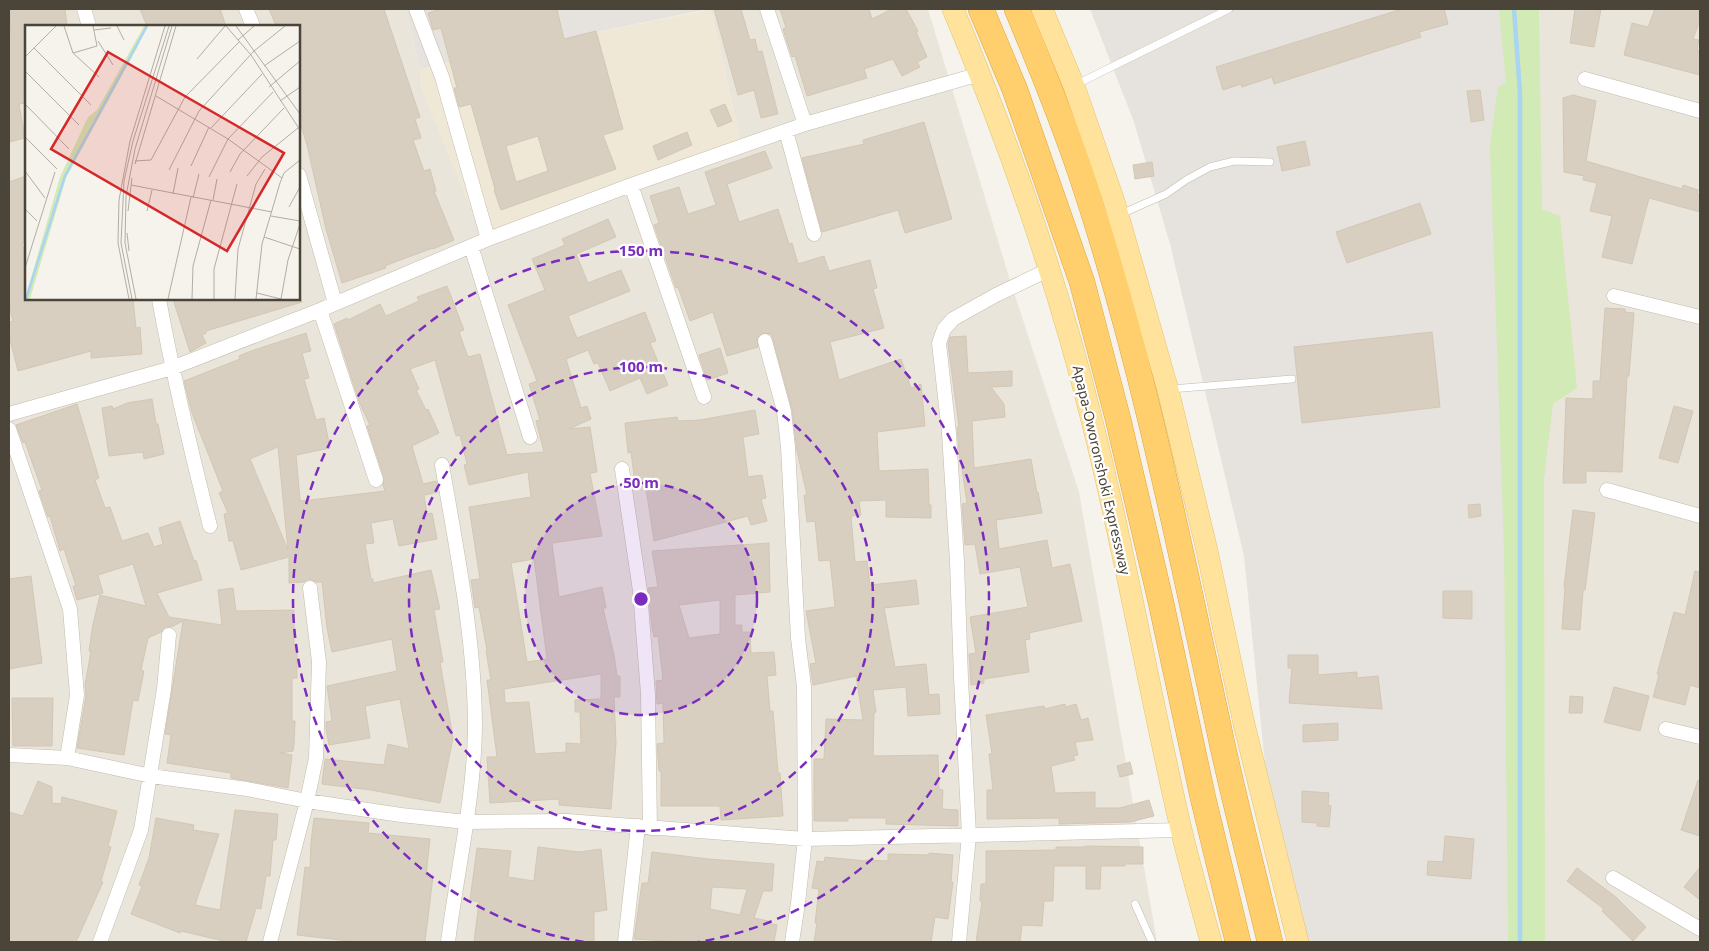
<svg xmlns="http://www.w3.org/2000/svg" width="1709" height="951" font-family="'Noto Sans',sans-serif">
<style>
.residential{fill:#eae5da;fill-rule:evenodd}
.industrial{fill:#e6e2dd}
.education{fill:#efe8d6}
.green{fill:#d2eab5}
.lines{fill:none;stroke-linecap:round;stroke-linejoin:round}
.stream{stroke:#a9d4f2;stroke-width:4.5}
.building{fill:#d8cfc1;stroke:#d3c7b4;fill-rule:evenodd}
.service-casing{stroke:#c2bbae;stroke-width:8}
.minor-casing{stroke:#c2bbae;stroke-width:15}
.primary-casing{stroke:#e6c16a;stroke-width:22}
.motorway-casing{stroke:#e0a43c;stroke-width:26}
.service{stroke:#fff;stroke-width:7}
.minor{stroke:#fff;stroke-width:14}
.primary{stroke:#ffe39c;stroke-width:21}
.motorway{stroke:#ffcf6e;stroke-width:25}
.ring{fill:none;stroke:#7b2cbf;stroke-width:2.5;stroke-dasharray:9 6}
.labels{text-anchor:middle;dominant-baseline:central;stroke-width:4.5;stroke-linejoin:round;paint-order:stroke}
.street-label{font-size:14px;fill:#4b4439;stroke:#fff}
.inset-river{fill:none;stroke:#a9d4f2;stroke-width:2.5}
.inset-road{fill:none;stroke:#b2ada4;stroke-width:1}
.view{fill:#d62828;fill-opacity:0.15;stroke:#d62828;stroke-width:2.5}
.inset-edge{fill:none;stroke:#4b4439;stroke-width:2.5}
.centre{fill:#7b2cbf;stroke:#fff;stroke-width:2.5}
.ring-label{font-size:15px;text-anchor:middle;font-weight:bold;fill:#7b2cbf;stroke:#fff;stroke-width:4.5;stroke-linejoin:round;paint-order:stroke}
</style>
<rect width="100%" height="100%" fill="#f6f3ec"/>
<path class="residential" d="M9,9H406L420,69V86L743,153L711,9H928L1009,277L1079,492L1157,942H9ZM26,26H299V299H26Z
M1434,9H1700V942H1510Z"/>
<path class="industrial" d="M406,9H708L420,69Z
M1090,9H1499L1506,83L1504,548L1508,942H1292L1275,863L1244,556L1170,244L1134,122Z"/>
<path class="education" d="M711,9L743,153L486,246L420,86V69Z"/>
<path class="green" d="M1499,9H1539L1542,209L1560,216L1577,388L1553,404L1544,479L1545,942H1508L1504,548L1490,145L1498,87L1506,83Z"/>
<g class="lines">
<path class="stream" d="M1514,9L1520,93V942"/>
</g>
<path class="building" d="M10,9H65L67,26H26V103L19,104L25,138L9,142V39L11,38Z
M140,9H220L226,26H147Z
M269,9H384L420,117L415,119L421,138L413,140L424,171L430,169L436,191H434L454,240L433,249V248L395,262L385,266L386,268L342,283L326,229L307,145L299,119V26H276Z
M441,9H557L564,39L596,31L623,129L603,135L616,169L501,210L494,190L495,189L471,104L459,107L454,88H457L441,28L433,30L428,13ZM538,136L548,171L516,182L506,146Z
M714,9H741L750,40L755,39L758,52L762,51L778,114L761,118L754,90L738,95Z
M780,9H869L872,19L892,9H906L918,31L916,32L927,57L917,62L920,67L902,76L893,59L864,69L867,78L807,96L795,56L792,57L783,29L786,28Z
M1402,9H1444L1448,24L1419,32L1421,37L1274,84L1272,77L1242,87L1241,84L1223,90L1216,67Z
M1575,9H1601L1594,47L1570,43Z
M1655,9H1700V20L1693,39L1699,40L1697,50L1700,51V75L1624,55L1632,23L1648,27Z
M1480,90L1484,120L1471,122L1467,91Z
M1573,95L1596,101L1586,161L1682,189L1683,185L1698,190L1697,194L1700,195V212L1649,198L1632,264L1602,257L1612,216L1590,211L1597,183L1583,180L1584,176L1564,172L1563,98Z
M725,104L732,121L718,127L710,110Z
M924,122L952,219L905,233L898,210L822,232L802,158L864,144L863,140Z
M687,132L692,145L658,160L653,146Z
M1305,141L1310,165L1282,171L1277,147Z
M765,151L772,168L727,184L739,222L778,209L789,244L792,243L798,264L824,256L829,271L870,260L877,288L873,289L884,328L830,342L839,380L901,359L911,388L921,384L925,426L877,432L879,471L928,469L929,505H931V518L886,517V500L859,501L861,515L851,516L855,562L867,561L870,585L916,580L919,604L884,608L895,667L926,664L929,695L939,694L940,714L908,716L906,687L873,690L876,712L874,713L873,756L938,755L939,789L943,790L942,809L958,810V826L886,824V818H848V821H814V759H824L826,719L863,720L856,676L813,685L810,664L816,663L806,611L835,607L830,560L819,561L815,521L807,522L804,495H807L797,451L792,409L773,339L771,334L762,333L757,338L758,347L727,356L713,312L690,321L678,287L676,288L654,225L659,223L650,196L679,187L688,214L716,205L705,172Z
M1152,162L1154,176L1135,179L1133,165Z
M26,176V243H22L26,258V299H133L136,328L140,327L142,354L91,358V351L18,371L9,336V322L13,321L9,306V182Z
M1420,203L1431,234L1347,263L1336,232Z
M608,219L616,237L576,254L588,283L621,270L630,291L568,316L577,338L645,312L656,341L650,343L668,385L647,394L640,378L610,391L598,363L594,364L588,350L566,359L581,408L587,406L591,419L569,429L590,427L597,472L590,473L602,536L552,543L559,597L602,587L606,608H603L614,655L617,676H620V697H614L616,743L611,809L559,805V799L490,803L487,757H497L487,680H491L486,651L487,650L479,607L475,608L471,580L480,579L469,507L531,497L528,472L469,485L464,465L467,464L460,435L456,436L435,360L410,369L419,389L416,390L426,410L428,409L439,433L412,446L423,484L436,481L438,492L424,495L427,514L432,513L437,539L399,546L393,519L371,523L374,543L365,544L371,579H373V583L431,570L440,609L434,610L443,662H440L453,738L440,803L371,790L322,784L325,759L384,765L388,744L409,749L400,699L365,706L370,738L329,745L326,728V722L332,721L327,686L397,671L392,639L332,652L327,628L322,582H316L309,579L304,582L289,583V557L241,570L233,541H229L224,514L228,513L219,493L223,491L192,413L184,381L240,359L239,356L251,351L306,333L311,351L302,353L309,378L304,379L316,420L324,418L330,448L296,455L300,500L302,501L385,491L383,485L384,477L367,426L370,425L360,404L334,324L347,318L348,320L380,304L386,316L419,301L417,297L447,286L464,330L459,332L468,357L480,354L507,455L520,453V454L544,452L536,421L540,420L529,384L537,381L508,305L545,290L532,259L565,245L562,239ZM278,447L288,550L250,459ZM534,559L547,659L527,662L511,563ZM601,674V699L575,700V712H580L581,744L566,743V752L535,754L529,702L505,703L504,689Z
M173,299H301L302,302L206,331V333L202,335L206,343L190,352Z
M1605,308L1625,309V312L1634,313L1629,376H1627L1622,472L1586,471V483H1563L1566,398L1593,399V381H1600Z
M1432,332L1440,407L1302,423L1294,347Z
M966,336L968,373L1012,371V386L991,387L1004,404L1005,417L972,421L974,468L1031,459L1037,493L1038,492L1042,513L996,520L999,549L1047,540L1052,568L1070,564L1082,621L1029,633L1030,639L1025,640L1029,672L984,679V683L971,685L969,654L976,653L970,617L1028,607L1020,567L980,574L975,544L965,545L962,504L967,503L961,462H960L957,427H959L948,344L950,337Z
M720,348L728,373L707,380L699,355Z
M152,399L156,424H158L164,454L144,459L143,452L109,456L102,408L112,406L113,409L127,403Z
M77,404L99,478L95,480L105,508L110,507L122,541L148,533L154,547L163,544L159,528L180,521L194,561L196,560L202,580L157,593L169,617L222,625L218,590L233,588L236,611L294,610V646H297V678H292V721H295L294,745L293,751L280,753L292,755L288,788L231,778V773L167,763L171,735L165,734L183,621L171,627H165L161,632L148,638L141,670L144,671L138,701L133,700L124,755L77,748L86,696L85,685L91,651H89L93,624L100,595L146,606L133,564L98,575L103,593L77,600L73,586H76L64,549L60,551L50,516L48,517L39,491L42,490L25,442L23,443L16,425Z
M1674,406L1693,411L1678,463L1659,458Z
M755,410L759,434L743,437L748,477L762,475L766,498L761,499L767,521L751,525L748,516L654,541L645,482L635,483L631,452L628,453L625,423L677,417L678,421L700,420Z
M1480,504L1481,516L1469,518L1468,505Z
M1573,510L1595,513L1585,590H1583L1580,630L1562,629L1565,587H1564Z
M769,543L770,592L735,595V625H742V632H750L751,653L774,652L776,675L767,676L770,711H773L778,773H780L783,816L721,820L720,806H661V771H659L657,744L664,743L663,703L657,704L656,681L663,680L658,636L654,637L652,628L648,588L658,587L652,551ZM720,600V634L689,638L679,605Z
M1695,571L1700,572V688L1690,685L1685,705L1653,697L1659,675L1657,674L1674,612L1685,615Z
M31,576L42,663L9,669V579Z
M1443,591H1472V619L1443,618Z
M1288,655H1318V675L1357,672V678L1378,676L1382,709L1289,703L1292,668H1288Z
M1614,687L1649,696L1640,731L1604,722Z
M1570,696L1583,697L1582,713H1569Z
M12,698H53L52,746H13Z
M1065,704L1066,707L1076,704L1081,720L1088,718L1093,740L1075,742L1078,755L1073,756L1075,760L1051,766L1055,793L1095,792V808H1120L1149,800L1154,816L1130,822L1059,824V818L987,819V790H993L989,754H992L986,715L1044,706L1045,709Z
M1338,723V740L1303,742V725Z
M1130,762L1133,774L1120,777L1117,766Z
M1698,780L1700,781V836L1681,830Z
M38,781L52,787V803L61,804L62,797L117,811L108,846L111,847L101,881L103,882L76,942H9V812L23,816Z
M1302,791L1329,793L1328,805L1331,806L1329,827L1317,826V823L1302,822Z
M235,810L278,814L276,840H273L270,876H266L261,909L256,908L246,942H228L181,931L180,933L131,914L142,886L139,885L149,858L156,818L194,825L193,830L219,834L195,905L220,910Z
M314,818L369,823L368,833L430,839L426,875L433,876L425,942H358L297,935L305,867L310,868L311,842Z
M1445,836L1474,839L1471,879L1427,875L1428,861L1443,862Z
M1085,846L1143,847V864H1125V866H1101L1100,889H1086V866H1054L1053,901H1044L1042,926L1022,925L1020,942H976L982,902L980,901L981,884H986V851L1056,850V847H1085Z
M538,847L579,852L601,849L607,910L594,912V942H474L479,902L470,900L477,848L511,851L508,877L534,881Z
M652,852L708,859L774,864L772,891H763L754,918L768,921V923L777,925L774,942H682L634,939L642,883H648ZM712,887L747,889L740,915L710,909Z
M929,853L953,855L951,882H953L948,919L935,917L931,942H814L817,923H815L819,889L812,888L817,861L824,862L825,857L866,861V860L888,861V854L929,855Z
M1700,867V900L1684,887Z
M1577,868L1616,897L1646,927L1633,941L1602,911L1604,909L1567,881Z"/>
<g class="lines">
<defs>
<path id="service" d="M1075,85L1229,9
M1121,214L1166,194L1186,180L1210,167L1234,161L1270,162
M1171,389L1292,379
M1135,904L1152,942"/>
<path id="minor" d="M84,9L89,26
M246,9L253,26
M416,9L442,77L488,239
M767,9L805,124
M1585,79L1700,111
M786,131L814,234
M299,175L335,303
M631,185L704,397
M471,246L530,437
M1614,296L1700,317
M159,299C173,376 191,451 210,526
M320,310L376,480
M765,341L784,411L788,447L798,638L804,687L805,839L798,903L792,942
M9,414L172,368L320,310L488,239L631,185L805,124L980,74
M9,429L70,609L77,695L67,758
M442,465C457,552 475,640 475,728C474,800 457,871 448,942
M622,469L640,591L648,694L650,828
M1607,490L1700,516
M1666,729L1700,737
M9,755L67,758L151,776L247,789L307,801L401,815L466,822L567,821L805,839L1181,830
M1613,878L1700,929
M100,942L141,830L164,689L169,635
M270,942L307,801L316,758L319,662L310,588
M625,942L638,826
M959,942L969,835L961,678L957,562L949,433L939,343L944,329L953,319L996,295L1050,269"/>
<path id="primary" d="M953,9C1010,145 1059,285 1094,429C1127,561 1150,696 1181,829C1190,867 1201,905 1211,942
M1042,9L1074,86L1114,201L1168,390L1206,546L1244,724L1298,942"/>
<path id="motorway" d="M981,9L1015,90L1082,282L1118,419L1160,598L1203,798L1238,942
M1017,9C1040,64 1063,120 1082,177C1142,357 1179,544 1219,729C1234,801 1253,871 1270,942"/>
</defs>
<use href="#service" class="service-casing"/>
<use href="#minor" class="minor-casing"/>
<use href="#primary" class="primary-casing"/>
<use href="#motorway" class="motorway-casing"/>
<use href="#service" class="service"/>
<use href="#minor" class="minor"/>
<use href="#primary" class="primary"/>
<use href="#motorway" class="motorway"/>
</g>
<circle cx="641" cy="599" r="116" fill="#7b2cbf" fill-opacity=".12"/>
<g class="ring">
<circle cx="641" cy="599" r="116"/>
<circle cx="641" cy="599" r="232"/>
<path d="M584 942A348 348 0 1 1 698 942"/>
</g>
<g class="labels">
<g class="street-label">
<text transform="translate(1102 470) rotate(77)">Apapa-Oworonshoki Expressway</text>
</g>
</g>
<g transform="translate(25 25)">
<rect width="275" height="275" fill="#f6f3ec"/>
<path d="M119,1H122L112,23L41,153L5,274H0L35,152L63,92L72,85Z" fill="#d2eab5"/>
<path class="inset-river" d="M1,274L40,151L122,1"/>
<path class="inset-road" d="M39,1L48,28L74,52M92,1L99,15M201,1L226,30L275,105M211,1L275,89M69,5L86,3M213,15L229,1M73,16L88,40M9,23L66,80M48,28L72,21L68,1M0,32L31,1M172,34L200,1M239,41L275,16M0,46L54,100M244,62L275,36M131,71L203,114L257,153M255,76L275,62M0,79L44,124M186,103L237,49M0,112L32,144M110,136L126,135L160,72L215,16M110,139L151,1M166,141L184,102M144,145L174,86L229,26L260,1M0,146L20,173M205,147L215,129L259,83M222,151L237,132L273,103M184,152L203,114L248,67M106,160L247,187M148,169L153,143M168,173L174,149M188,175L192,154M264,182L275,162M0,184L12,196M103,186L107,153M122,186L127,165M246,191L275,196M102,208L104,226M239,212L275,224M0,243L30,147M232,268L256,274M104,274L93,218L94,175L105,116L140,1M107,274L96,218L99,156L108,116L144,1M111,274L100,218L101,171L110,124L147,1M143,274L166,172M167,274L168,241L186,175M189,274V244L212,159M210,274L213,224L231,159L240,144M231,274L237,219L255,158L259,148L275,135M256,274L263,235L275,199"/>
<path class="view" d="M83,27L259,128L202,226L26,124Z"/>
<rect width="275" height="275" class="inset-edge"/>
</g>
<circle cx="641" cy="599" r="8" class="centre"/>
<g class="ring-label">
<text x="641" y="256">150 m</text>
<text x="641" y="372">100 m</text>
<text x="641" y="488">50 m</text>
</g>
<rect width="1709" height="951" fill="none" stroke="#4b4439" stroke-width="20"/>
</svg>
